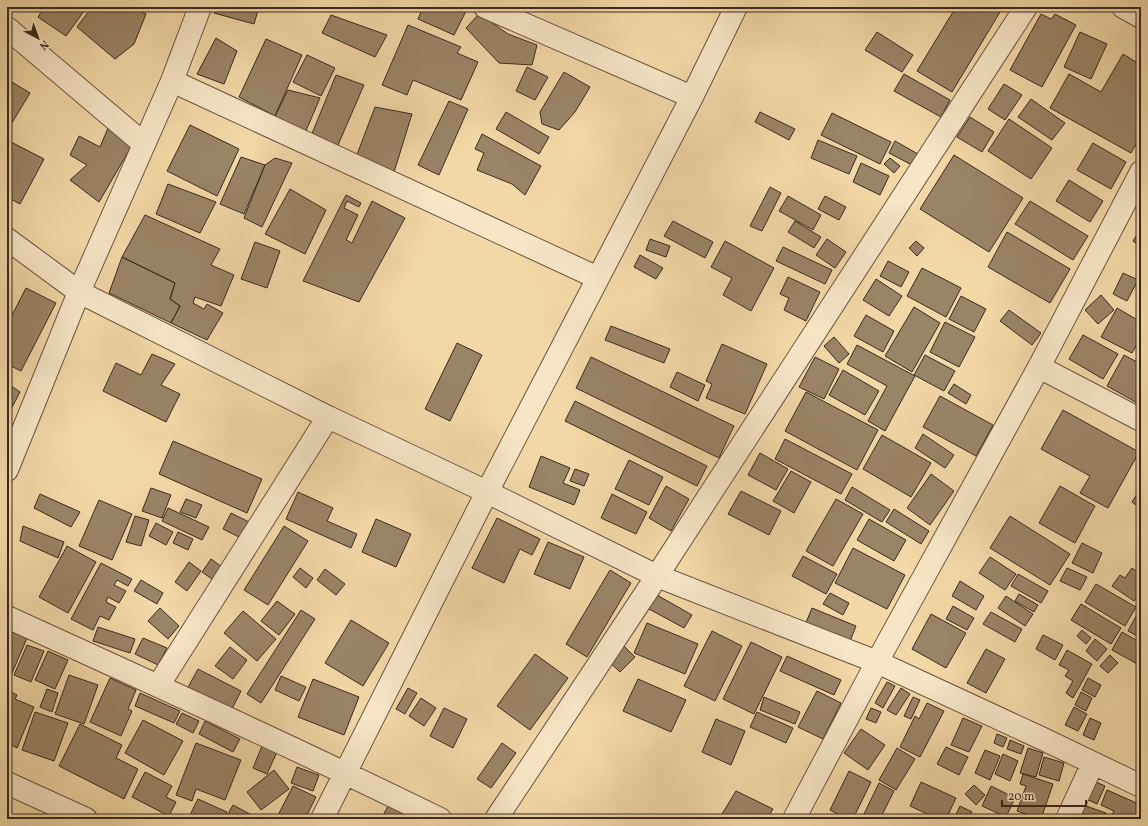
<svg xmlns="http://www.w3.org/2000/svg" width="1148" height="826" font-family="Vollkorn,serif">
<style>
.building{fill:#9a8466;stroke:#3b2a20}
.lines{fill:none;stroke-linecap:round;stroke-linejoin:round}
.minor-casing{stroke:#695542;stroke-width:24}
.minor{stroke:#f7e5c6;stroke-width:22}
</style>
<rect width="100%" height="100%" fill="#f2d7a7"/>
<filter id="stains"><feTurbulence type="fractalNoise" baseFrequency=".005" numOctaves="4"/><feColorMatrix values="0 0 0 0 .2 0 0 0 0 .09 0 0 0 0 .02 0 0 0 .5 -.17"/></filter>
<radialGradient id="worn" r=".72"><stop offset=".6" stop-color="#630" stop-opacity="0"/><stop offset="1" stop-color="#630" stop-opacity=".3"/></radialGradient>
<path class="building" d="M44,7H87L66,36L38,17Z
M92,7H131L146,14L134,44L115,59L77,27Z
M216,7H259L254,24L214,13Z
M423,7H463L467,9L454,35L418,19Z
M956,7H1003L952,92L917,71Z
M479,14L508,34L537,45L532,65L499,63L466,28Z
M1041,14L1051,19L1055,14L1076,25L1042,87L1010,70Z
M331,15L387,35L375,57L322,33Z
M408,25L461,47L457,53L478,62L461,100L413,80L407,95L382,85Z
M877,32L913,55L902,72L865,50Z
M1080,32L1107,44L1091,79L1064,67Z
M216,38L237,51L224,84L197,74Z
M266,39L302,55L275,116L239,97Z
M1123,54L1141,65V136L1131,153L1050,108L1069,74L1101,92Z
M307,55L335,68L321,96L293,82Z
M527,67L548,77L535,100L516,91Z
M564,72L590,87L575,112L559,130L542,124L540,112Z
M904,74L950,100L941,117L894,91Z
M336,75L364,85L338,145L311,136Z
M7,79L30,93L10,126L7,125Z
M1004,84L1022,95L1005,120L988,109Z
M288,90L320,98L302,140L270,126Z
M1031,99L1065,123L1052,140L1018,117Z
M449,101L468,109L439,175L418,165Z
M375,107L412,114L391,182L353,165Z
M506,112L549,137L539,154L496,129Z
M760,112L795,129L789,140L755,122Z
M832,113L891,142L880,164L821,135Z
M970,117L994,132L982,152L957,137Z
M1009,119L1052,148L1031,179L988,151Z
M190,125L239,149L217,196L167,171Z
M108,128L134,142L99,202L70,180L87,165L70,155L79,136L100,147Z
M482,134L541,166L525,195L512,184L477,170L484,153L475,149Z
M7,140L44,159L20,204L7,197Z
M818,140L857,156L849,174L811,158Z
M895,141L918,154L912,165L889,153Z
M1093,143L1126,162L1111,189L1077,170Z
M954,155L1023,198L989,252L920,209Z
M241,157L265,165L244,214L220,204Z
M275,158L292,163L262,227L244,218L265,165Z
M890,158L900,166L894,173L884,164Z
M861,163L889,176L880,195L853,182Z
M1069,180L1103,201L1090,222L1056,201Z
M168,184L216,202L200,233L156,214Z
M770,187L781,193L762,231L750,226Z
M290,189L326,210L305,254L265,234Z
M346,195L361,203L359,207L347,201L344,208L358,215L346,240L352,243L372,201L405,218L359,302L303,281Z
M788,196L821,215L813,230L779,211Z
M825,196L846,207L839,220L818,209Z
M1030,201L1088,236L1073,260L1015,224Z
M145,215L220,249L211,265L234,275L221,306L195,297L193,303L204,309L207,304L223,313L207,340L171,323L180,306L170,299L175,283L122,257Z
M673,221L713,242L705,258L664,236Z
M795,221L821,237L814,248L788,232Z
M1141,229V247L1133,241Z
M1007,232L1070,269L1050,303L988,267Z
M650,239L670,246L666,257L646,250Z
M827,239L846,252L835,268L816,255Z
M725,241L774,268L751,311L723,295L732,278L711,267Z
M916,241L924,248L917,256L909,248Z
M255,242L280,251L267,288L241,279Z
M783,247L832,270L825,284L776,261Z
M640,255L663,268L656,279L634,267Z
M122,257L175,283L170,299L180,306L171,323L109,293Z
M888,261L909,272L901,287L880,276Z
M922,268L961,288L946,317L907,296Z
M1123,273L1138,280L1127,301L1113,294Z
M788,277L820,292L806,321L784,310L789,298L780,294Z
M876,279L902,296L889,316L863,300Z
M26,288L56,303L21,371L7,364V325Z
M1101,295L1114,310L1098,324L1085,310Z
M961,296L986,309L974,332L949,319Z
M914,307L940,323L912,372L885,356Z
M1117,308L1141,322V337L1132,353L1101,337Z
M1009,310L1041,333L1032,345L1000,321Z
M866,315L894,331L883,352L854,336Z
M945,322L975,337L959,367L930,352Z
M611,326L670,349L664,363L605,340Z
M1083,335L1118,354L1103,379L1069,359Z
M834,337L849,354L839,363L824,346Z
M457,343L482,355L450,421L425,409Z
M722,344L767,364L745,414L706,398L712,384L706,381Z
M857,345L915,376L885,431L868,421L887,386L847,364Z
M152,354L175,364L161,385L180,394L166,422L103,391L116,363L141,375Z
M925,355L955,371L944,391L914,375Z
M1124,355L1137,362L1141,355V405L1107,386Z
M591,357L734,426L719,458L576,388Z
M815,357L839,369L824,399L799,387Z
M843,370L879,391L865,415L829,395Z
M677,372L705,385L698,401L670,387Z
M7,383L20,392L7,417Z
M954,384L971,395L966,404L948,393Z
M806,392L878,430L857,470L785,431Z
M940,396L993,425L976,456L923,427Z
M575,401L707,466L697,486L565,421Z
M1063,410L1139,452L1108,508L1080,493L1090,476L1041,449Z
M923,434L954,455L945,468L915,448Z
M882,435L931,463L911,497L863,469Z
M785,439L852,474L841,494L775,459Z
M173,441L262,479L247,513L159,474Z
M760,453L788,469L776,490L748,475Z
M541,456L570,468L563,483L580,490L574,505L529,487Z
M629,460L663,477L649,505L615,489Z
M575,469L589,474L584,486L570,481Z
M791,471L811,482L794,513L773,501Z
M931,474L954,491L930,525L907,508Z
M666,486L689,499L671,531L649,518Z
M1060,486L1095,506L1075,543L1039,523Z
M852,487L890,510L882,522L845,500Z
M151,488L171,495L162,518L142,511Z
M1141,488V509L1132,502Z
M741,491L781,511L769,535L728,514Z
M298,492L333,508L327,521L357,534L351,548L286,519Z
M40,494L80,512L71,527L34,508Z
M612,494L647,512L636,534L601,518Z
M186,499L202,505L196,518L180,512Z
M836,499L863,514L833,566L806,551Z
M99,500L132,514L112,560L79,546Z
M168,508L209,527L202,540L162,521Z
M894,509L929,531L921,544L886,522Z
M231,513L251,523L243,539L223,529Z
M135,516L149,520L141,546L126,542Z
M1010,516L1070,554L1050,585L990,548Z
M497,518L540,539L532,555L520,549L504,583L472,568Z
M376,519L411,534L396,567L362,552Z
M869,519L906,540L894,561L857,540Z
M156,523L173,532L166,545L149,536Z
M23,526L64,542L58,558L20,541Z
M284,526L308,541L268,605L244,590Z
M178,532L193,539L188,550L173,543Z
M548,542L584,557L570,589L534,574Z
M1082,543L1102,553L1093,573L1072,563Z
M67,546L96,562L68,613L39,597Z
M853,548L905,575L887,609L835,583Z
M803,556L837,574L826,594L792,576Z
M990,557L1016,574L1005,590L979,573Z
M211,559L222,567L212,579L202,572Z
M189,562L201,571L187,591L175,582Z
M101,563L132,579L128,586L117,580L114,585L126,591L119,603L108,597L106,602L116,607L109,620L100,616L93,630L71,619Z
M300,568L313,578L306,588L293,577Z
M1067,568L1087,577L1080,590L1060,581Z
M1132,568L1141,574V591L1134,601L1112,586L1120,575L1125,578Z
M325,569L345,584L336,595L317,580Z
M610,570L631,583L587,657L566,644Z
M1018,574L1048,591L1041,603L1011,586Z
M141,580L163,593L157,604L134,591Z
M960,581L984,596L976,610L952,596Z
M1096,584L1136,607L1125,626L1085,602Z
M830,593L849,603L843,615L823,604Z
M1019,594L1038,605L1034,612L1015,601Z
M657,595L692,615L684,628L649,609Z
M1006,596L1033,614L1025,626L998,608Z
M277,601L295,614L279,635L261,621Z
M1081,604L1121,628L1111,644L1071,620Z
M953,606L974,618L967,630L946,619Z
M1141,607V638L1128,631Z
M160,608L179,626L168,639L148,621Z
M812,608L856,626L849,644L805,625Z
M301,610L315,619L261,703L247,694Z
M243,611L276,639L257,661L224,633Z
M991,612L1022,629L1015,642L983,624Z
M931,614L966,633L946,668L912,649Z
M351,620L389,643L363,686L325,663Z
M647,623L698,644L685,674L634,653Z
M98,627L135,639L130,653L93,641Z
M1082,630L1091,638L1086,644L1077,636Z
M10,631L27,638L10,678L7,676V638Z
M712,631L742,646L715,701L684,686Z
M1122,632L1141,643V666L1112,650Z
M1043,635L1063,645L1055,660L1036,649Z
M143,638L167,648L158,665L135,654Z
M1095,639L1107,649L1097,661L1086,651Z
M751,642L782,657L754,714L723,699Z
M27,645L44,651L31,682L14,675Z
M623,645L635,657L620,672L608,661Z
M230,647L247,660L233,679L215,666Z
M986,649L1005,659L986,693L967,683Z
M1067,650L1092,664L1073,698L1066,693L1073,681L1065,676L1069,670L1059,665Z
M48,651L68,660L55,689L35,680Z
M535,654L568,678L530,730L497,706Z
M1110,655L1118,663L1108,673L1100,666Z
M787,656L841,680L834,695L780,671Z
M198,669L241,691L231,711L187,689Z
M69,675L98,685L84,724L55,714Z
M281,676L306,687L299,701L275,690Z
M110,678L136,690L128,709L132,711L121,736L90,722Z
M1088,678L1101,685L1095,697L1082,690Z
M313,679L359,697L344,735L298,717Z
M638,679L686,700L671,732L623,711Z
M887,682L895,686L883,708L875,703Z
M408,688L417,693L405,714L396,709Z
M901,688L910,694L896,715L887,710Z
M47,689L58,693L52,712L40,707Z
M7,690L17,695L15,699L34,707L17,748L7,743Z
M817,691L841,703L823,739L798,727Z
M1081,692L1092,698L1086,711L1075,705Z
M140,693L180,711L174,723L135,706Z
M764,697L800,712L795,724L760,710Z
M913,697L920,700L911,719L904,716Z
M421,698L436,708L424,726L409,716Z
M927,703L944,711L920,757L900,747L915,716L919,719Z
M1074,707L1087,714L1078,731L1065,725Z
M444,708L467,719L453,748L430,736Z
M871,708L881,712L876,723L866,719Z
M35,712L68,723L54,761L22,750Z
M757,712L793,728L786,743L750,727Z
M182,713L199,721L193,733L176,724Z
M963,718L982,726L969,752L951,745Z
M1090,718L1101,723L1094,740L1083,735Z
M716,719L745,731L731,765L702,752Z
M143,720L183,741L164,775L125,753Z
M205,721L240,739L233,752L199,734Z
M80,724L122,745L116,758L138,769L124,799L59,766Z
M861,729L885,745L868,770L844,753Z
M997,734L1007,738L1003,747L994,743Z
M1010,740L1024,746L1021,754L1007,749Z
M196,743L241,760L225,800L196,789L192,801L176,795Z
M502,743L516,753L491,788L477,779Z
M262,746L277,752L267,774L253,768Z
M946,747L968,757L959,775L937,764Z
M897,748L915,759L896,790L879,780Z
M1028,748L1043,753L1036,777L1020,773Z
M985,750L1000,756L990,780L975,773Z
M1003,754L1018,761L1010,781L995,774Z
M1044,757L1064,763L1059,781L1039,775Z
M297,767L319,775L313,791L291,783Z
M274,770L289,789L261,810L247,792Z
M849,771L871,782L853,819H847L830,810Z
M145,772L172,786L166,797L176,802L169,816L132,797Z
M1023,774L1053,784L1041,819L1017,811L1026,786L1020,784Z
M1089,779L1105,786L1097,804L1082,797Z
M921,782L956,798L946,819H938L910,806Z
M879,783L894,791L880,819H870L863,816Z
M974,785L985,795L976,805L965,794Z
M293,786L316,797L305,819H276Z
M991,786L1015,798L1006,817L982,806Z
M1107,790L1141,805L1140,819H1110L1114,811L1101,805Z
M736,791L773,809L767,819H719Z
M198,799L227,812L223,819H188Z
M233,805L259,819H225Z
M1083,805L1106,813L1104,819H1078Z
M388,806L414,819H381Z
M960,806L972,812L968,819H954Z"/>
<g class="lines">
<defs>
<path id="minor" d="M485,7L692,97
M1123,7L1141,17
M7,28L144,144
M172,81L598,278
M7,239L79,292L328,417L487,492L657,576L877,662L1041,738L1141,786
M1039,367L1141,420
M7,470L79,292L172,81L200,7
M7,617C152,683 297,749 440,819
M158,686L328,417
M7,783L86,819
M322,819L487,492L692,97L736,7
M496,819L657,576L1026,7
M794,819L877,662L1039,367L1141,172
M1067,819L1093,763"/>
</defs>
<use href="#minor" class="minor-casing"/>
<use href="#minor" class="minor"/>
</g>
<rect width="1148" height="826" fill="none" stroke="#f2d7a7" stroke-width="24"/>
<rect x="8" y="8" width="1132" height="810" fill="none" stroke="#3b2a20" stroke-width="2"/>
<rect x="12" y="12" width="1124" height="802" fill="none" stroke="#3b2a20"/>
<g transform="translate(38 38) rotate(139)" stroke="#f7e5c6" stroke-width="3" paint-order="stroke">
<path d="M0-3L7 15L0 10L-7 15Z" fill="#3b2a20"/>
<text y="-6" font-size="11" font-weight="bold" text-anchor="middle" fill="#3b2a20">N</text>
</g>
<path d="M1002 800v6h84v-6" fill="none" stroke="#3b2a20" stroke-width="2"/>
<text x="1008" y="800" font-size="12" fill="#3b2a20" stroke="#f7e5c6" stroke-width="3" paint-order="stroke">20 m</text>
<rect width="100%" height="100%" filter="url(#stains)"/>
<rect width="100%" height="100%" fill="url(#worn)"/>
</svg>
